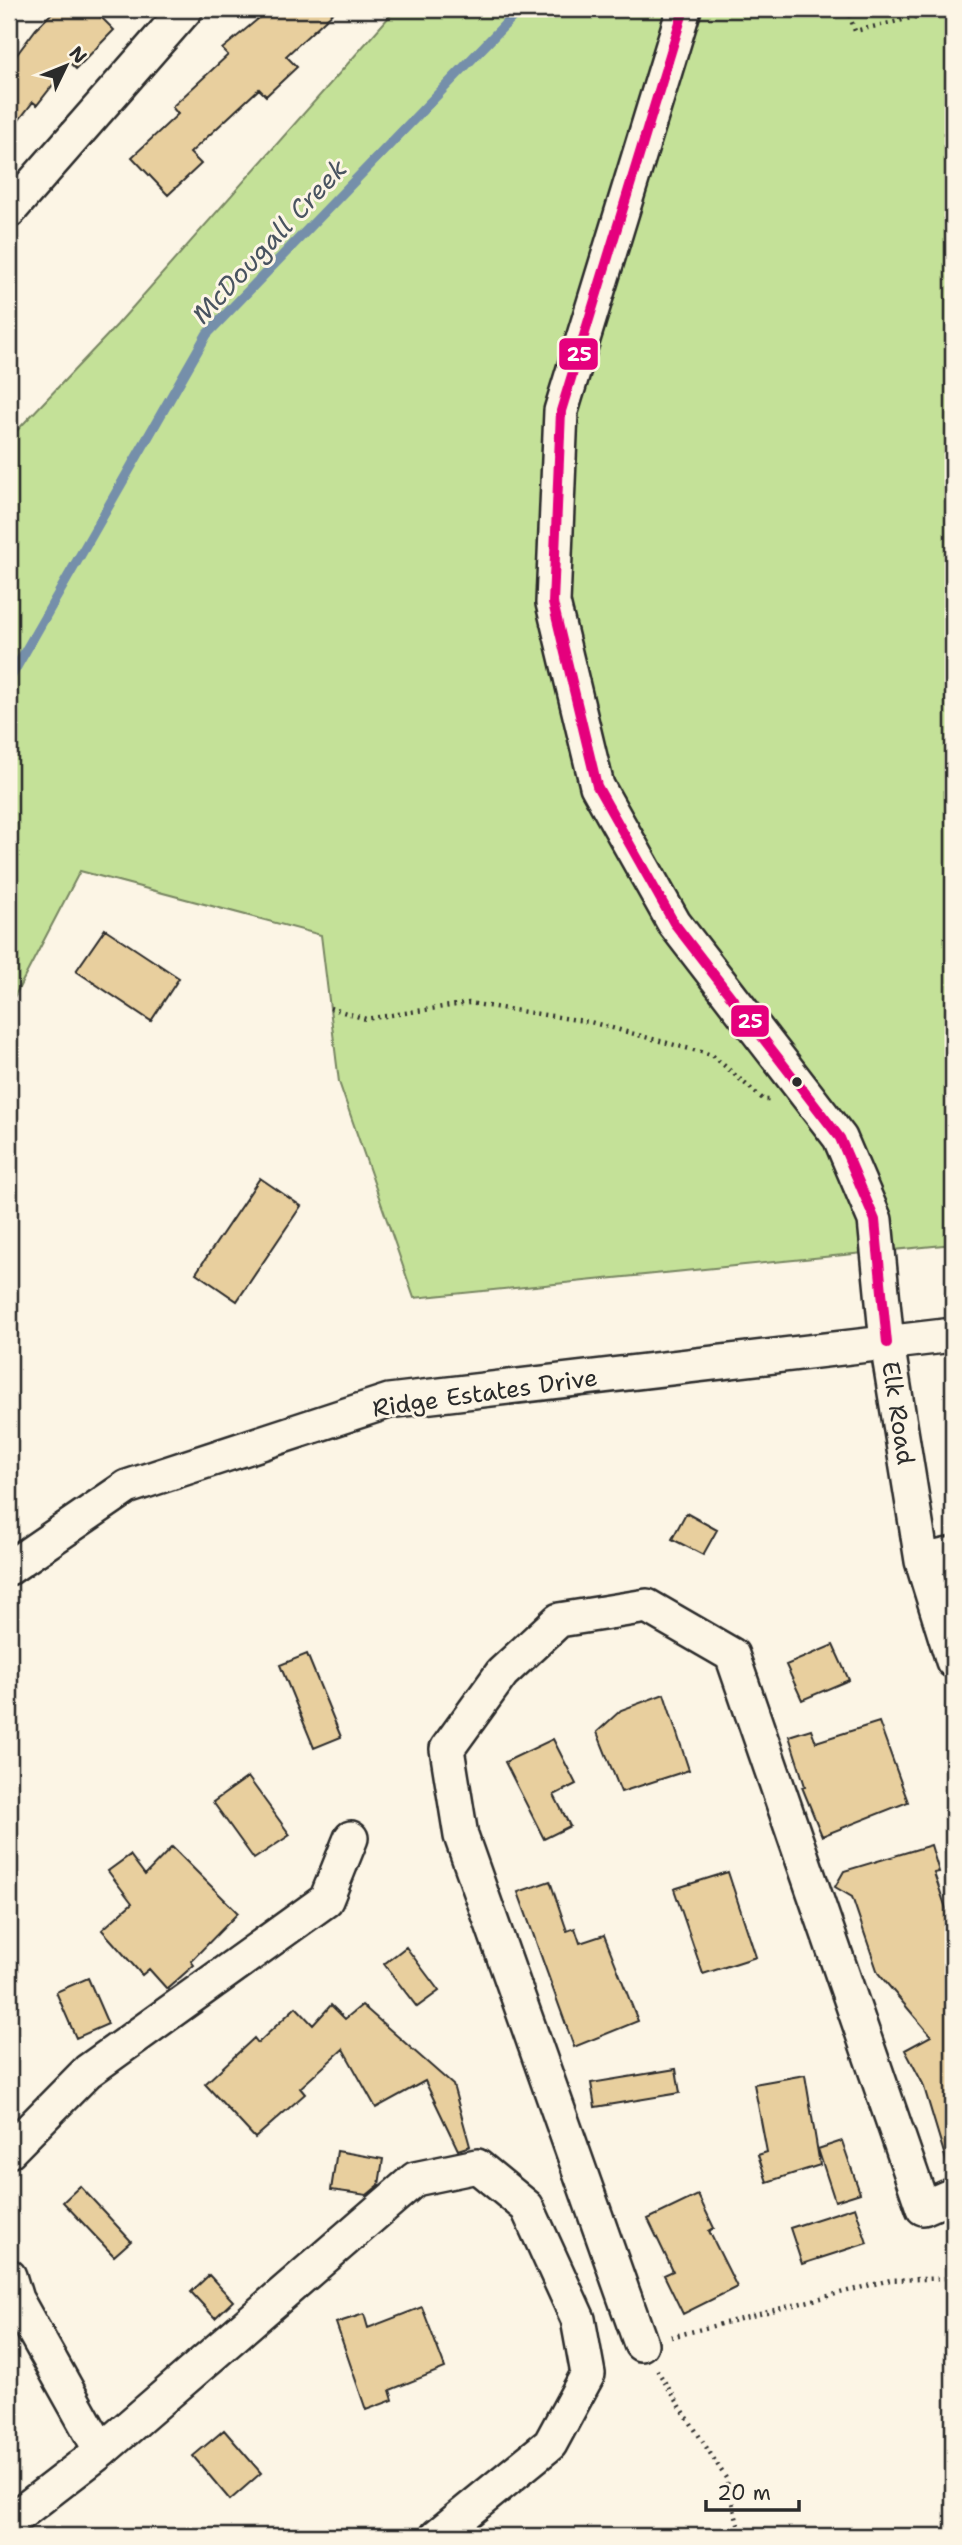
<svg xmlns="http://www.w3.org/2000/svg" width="962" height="2545" font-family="'Shantell Sans',sans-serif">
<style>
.green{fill:#c4e198;stroke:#788662;stroke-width:2}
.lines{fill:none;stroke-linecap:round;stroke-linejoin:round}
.stream{stroke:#748faa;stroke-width:10}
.building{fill:#e8cf9e;stroke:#2b2b2b;stroke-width:2}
.minor-casing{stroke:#2b2b2b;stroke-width:38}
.path{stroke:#2b2b2b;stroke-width:4.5;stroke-dasharray:2 5;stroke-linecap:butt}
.minor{stroke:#fcf5e5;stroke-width:33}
.bus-1-casing{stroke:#fcf5e5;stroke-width:16}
.bus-1{stroke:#e5007d;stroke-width:10}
.bus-dot{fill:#2b2b2b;stroke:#fcf5e5;stroke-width:2.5}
.labels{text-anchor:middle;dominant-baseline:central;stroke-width:6;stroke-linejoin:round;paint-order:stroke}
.street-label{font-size:24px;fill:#2b2b2b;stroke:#fcf5e5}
.water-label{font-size:26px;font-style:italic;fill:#495460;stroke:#fcf5e5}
.line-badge{stroke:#fcf5e5;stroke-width:2.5}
.badge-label{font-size:19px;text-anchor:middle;font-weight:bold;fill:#fff}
</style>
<rect width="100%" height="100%" fill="#fcf5e5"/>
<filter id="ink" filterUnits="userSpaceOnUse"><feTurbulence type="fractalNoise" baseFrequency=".0143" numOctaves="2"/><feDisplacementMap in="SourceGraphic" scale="14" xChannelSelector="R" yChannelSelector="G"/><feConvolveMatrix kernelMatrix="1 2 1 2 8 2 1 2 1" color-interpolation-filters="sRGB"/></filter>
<g filter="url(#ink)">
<path class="green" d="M396,9H953V1244L414,1298L339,1082L321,935L80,871L9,1007V439L117,325Z"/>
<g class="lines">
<path class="stream" d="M9,680L207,334L520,9"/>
</g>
<path class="building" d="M56,9H93L114,30L76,69L70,63L37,105L33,102L9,133V65L36,29Z
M270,9H337L286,56L297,67L266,96L259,89L190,153L201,164L168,195L132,157L178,114L172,107L228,55L222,49Z
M105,929L179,978L151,1021L76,971Z
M260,1178L301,1206L237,1301L196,1273Z
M686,1513L717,1530L703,1555L672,1539Z
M833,1645L849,1680L802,1700L786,1665Z
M307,1654L341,1737L314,1748L280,1665Z
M664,1694L689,1770L621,1792L597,1732L621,1710Z
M879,1722L908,1802L822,1836L802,1787L805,1786L789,1736L811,1729L816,1742Z
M553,1739L576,1784L554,1795L570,1826L544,1839L505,1762Z
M248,1777L290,1835L254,1859L213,1802Z
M931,1845L939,1872L934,1873L953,1929V2162L947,2163L923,2084L905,2050L931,2036L878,1973L852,1897L835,1887L844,1871Z
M172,1847L238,1913L191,1961L194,1965L167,1989L149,1969L142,1975L102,1930L132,1903L108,1871L130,1855L145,1875Z
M728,1872L756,1957L703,1974L674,1889Z
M550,1881L567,1931L575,1928L580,1943L604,1935L638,2021L574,2047L518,1892Z
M406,1947L439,1991L417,2007L384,1964Z
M88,1978L108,2024L76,2038L56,1992Z
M331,2005L345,2019L362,2005L453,2085L470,2146L458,2150L425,2081L376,2108L343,2049L300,2088L305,2094L255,2138L205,2084L254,2038L258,2043L296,2007L313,2025Z
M676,2069L680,2093L595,2107L591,2083Z
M805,2075L820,2165L767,2182L758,2155L767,2152L754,2084Z
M842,2141L860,2193L835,2201L818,2149Z
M337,2151L383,2159L379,2185L367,2195L331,2190Z
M80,2186L131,2241L114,2256L63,2202Z
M698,2195L714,2228L709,2231L737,2287L683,2314L664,2275L673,2271L648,2219Z
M855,2207L867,2243L802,2264L790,2228Z
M209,2275L233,2301L215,2318L191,2292Z
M422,2307L445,2368L390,2390L393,2400L366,2410L336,2323L364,2314L368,2328Z
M224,2430L261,2473L230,2500L193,2456Z"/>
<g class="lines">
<defs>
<path id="minor" d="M684,9L561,411L553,603L597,786L674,923L840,1138L875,1220L887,1343L922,1561L953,1661
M9,211L186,9
M922,1561L953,1554
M9,1568L127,1487L389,1401L953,1335
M9,2151L88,2071L326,1900L351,1838
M9,2276L16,2299L101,2451L9,2522
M641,2344L461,1836L447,1749L502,1673L559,1620L647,1606L732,1655L923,2208L953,2195
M101,2451L415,2179L477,2166L527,2207L578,2319L588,2374L550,2444L437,2536"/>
</defs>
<use href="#minor" class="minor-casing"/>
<path class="path" d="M847,9L855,31L950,9
M330,1008L366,1019L469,1003L590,1022L712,1055L764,1100H769
M671,2337L890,2280L953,2278
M657,2370L726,2478L741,2536"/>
<use href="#minor" class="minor"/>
<defs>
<path id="bus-1" d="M684,9L561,411L553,603L597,786L674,923L840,1138L875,1220L887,1343"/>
</defs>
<use href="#bus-1" class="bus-1-casing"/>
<use href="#bus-1" class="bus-1"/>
</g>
</g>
<circle class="bus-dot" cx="797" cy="1082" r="6"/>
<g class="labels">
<g class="street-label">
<text transform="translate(485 1393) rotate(-8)">Ridge Estates Drive</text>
<text transform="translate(898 1413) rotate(81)">Elk Road</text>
</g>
<g class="water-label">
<text transform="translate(269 241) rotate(-47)">McDougall Creek</text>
</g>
</g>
<g class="line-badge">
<rect x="558" y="337" width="41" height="34" rx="7" fill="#e5007d"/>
<rect x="730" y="1004" width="40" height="34" rx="7" fill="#e5007d"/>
</g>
<g class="badge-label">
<text x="579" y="361">25</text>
<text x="750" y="1028">25</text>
</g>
<rect width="962" height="2545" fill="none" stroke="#fcf5e5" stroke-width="35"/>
<rect x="18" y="18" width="927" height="2510" fill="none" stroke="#2b2b2b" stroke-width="2.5" filter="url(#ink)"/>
<g transform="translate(66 66) rotate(47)" stroke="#fcf5e5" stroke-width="5" paint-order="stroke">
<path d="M0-5L12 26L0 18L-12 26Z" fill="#2b2b2b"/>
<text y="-10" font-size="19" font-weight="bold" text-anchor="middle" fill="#2b2b2b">N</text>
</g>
<path d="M706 2500v10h93v-10" fill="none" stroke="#2b2b2b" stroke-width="3.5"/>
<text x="717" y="2500" font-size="21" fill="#2b2b2b" stroke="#fcf5e5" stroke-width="5" paint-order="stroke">20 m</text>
</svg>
